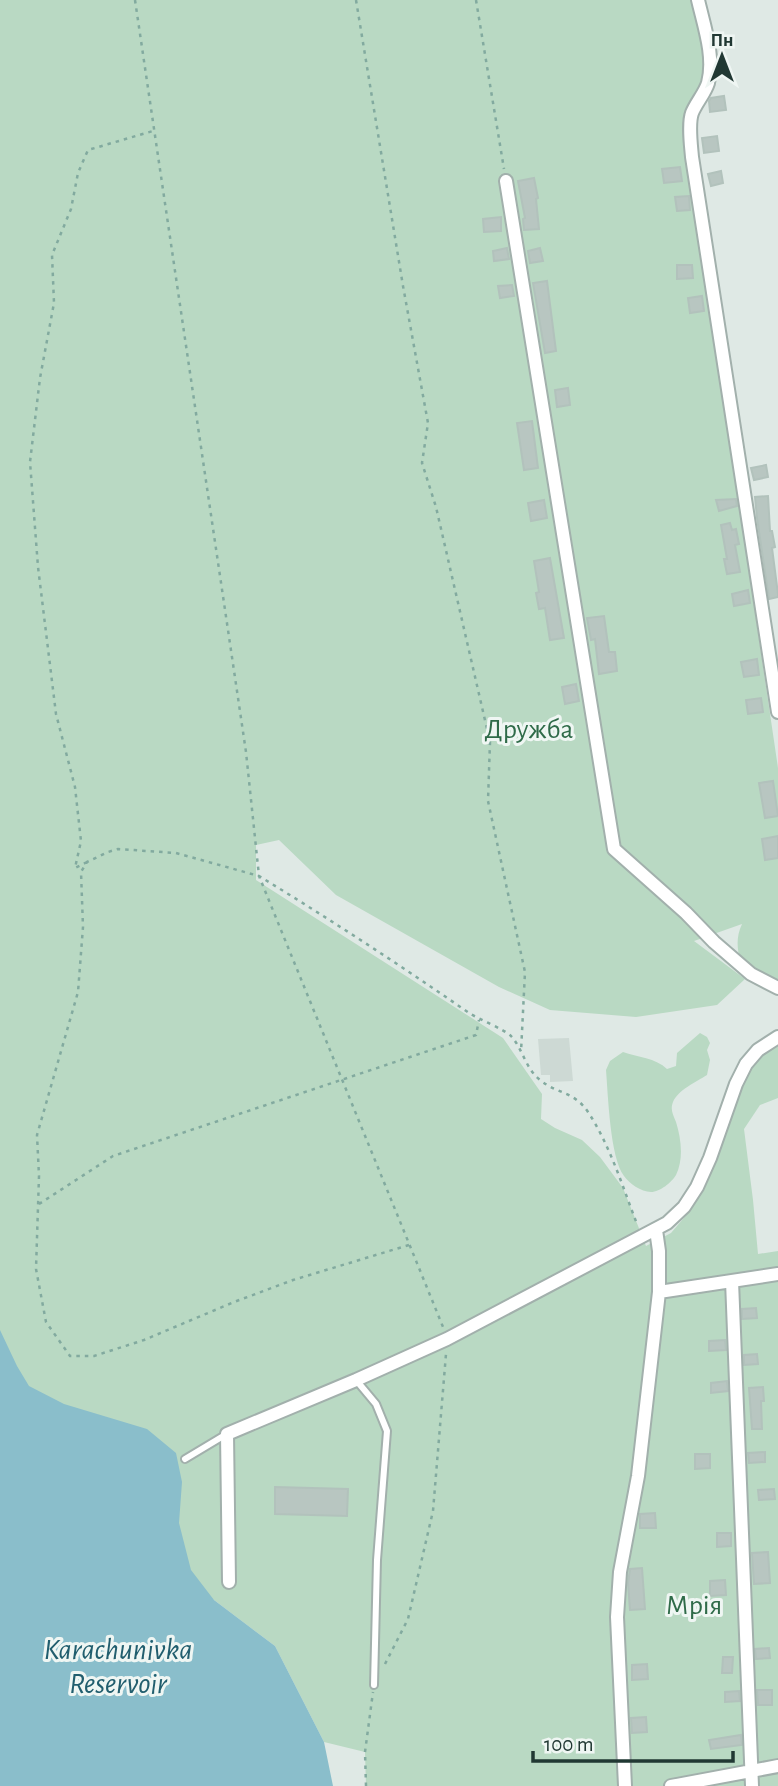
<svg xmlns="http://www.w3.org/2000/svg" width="778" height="1786" font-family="'Alegreya Sans',sans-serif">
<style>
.built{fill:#cdd9d4}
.green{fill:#b9d9c3}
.water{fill:#8abecb}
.building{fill:#b8c6c1;stroke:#b2c2bc;stroke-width:2}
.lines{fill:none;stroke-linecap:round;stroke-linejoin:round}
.lane-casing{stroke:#a2b0ac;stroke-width:10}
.street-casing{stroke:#a2b0ac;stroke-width:16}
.path{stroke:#82aa9f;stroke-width:2.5;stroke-dasharray:3.5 5;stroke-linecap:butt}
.lane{stroke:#fff;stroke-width:6}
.street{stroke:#fff;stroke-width:12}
.labels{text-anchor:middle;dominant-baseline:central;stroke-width:6;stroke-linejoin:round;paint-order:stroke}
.park-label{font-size:28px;fill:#2f6b49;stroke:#eff6f3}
.water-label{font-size:30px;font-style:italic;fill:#215e6e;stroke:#eff6f3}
</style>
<rect width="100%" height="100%" fill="#dfe9e5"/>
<path class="built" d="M569,1038L573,1081L550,1082V1075H541L538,1039Z"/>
<path class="green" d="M0,0H694L704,51L703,83L688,158L778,768V983L740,961C737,947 736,937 742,924L694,941L745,979L717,1005L636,1017L550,1010L499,987L336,895L279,840L256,845V880L503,1038L542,1094L541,1119L555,1128L582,1140L600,1157L623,1188L646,1246L671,1233L689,1212L703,1186L734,1103L749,1068L761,1054L778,1043V1098L760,1105L744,1129L753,1200L758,1254L778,1251V1786H366L365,1752L324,1742L275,1646L214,1600L0,1506Z
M700,1033L707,1037L710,1043L707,1050L710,1060L707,1075C696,1082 678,1090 673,1102C670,1110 673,1114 676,1122C681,1138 684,1159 676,1175C672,1182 660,1192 651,1192C641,1192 629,1183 624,1176C610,1158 608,1094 606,1070L610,1061L623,1052C637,1057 656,1058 667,1069L676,1066L677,1053Z"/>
<path class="water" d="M0,1330L17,1366L29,1386L64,1404L147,1429L176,1453L182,1482L179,1523L191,1570L214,1600L275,1646L324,1742L333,1786H0Z"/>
<path class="building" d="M724,96L726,110L710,112L709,101L711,98Z
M717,136L719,151L704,153L702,138Z
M680,167L682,181L664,183L662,169Z
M721,171L723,183L711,186L708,174Z
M534,178L538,198L536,199L539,229L524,230L523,219L525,218L518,181Z
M689,196L690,210L677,211L675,197Z
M501,217V231L484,232L483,219Z
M507,248L509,259L494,261L493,251Z
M540,248L543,261L530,263L528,251Z
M677,265H692L693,278L677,279Z
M547,281L556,351L545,353L533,283Z
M512,285L514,296L500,298L498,286Z
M702,296L704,311L690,313L688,298Z
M568,388L570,405L557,407L555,390Z
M532,421L538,468L524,470L517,423Z
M766,465L768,477L754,480L751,468Z
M768,496L770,531H772L775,547L772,548L778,594V597L769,599L757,518L755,497Z
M736,499L737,506L719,511L716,500Z
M544,500L547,518L531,521L528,503Z
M730,523L732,530L736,529L739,544L735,545L740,572L727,574L724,559H727L721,525Z
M550,558L564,638L550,640L545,608L539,609L536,593L539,592L534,561Z
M748,590L750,603L734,606L732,594Z
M604,616L609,652H615L617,671L599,674L595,639L591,640L587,618Z
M757,659L759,675L744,677L741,662Z
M576,684L579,701L565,704L562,687Z
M761,698L763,712L748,714L746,700Z
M773,781L778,816L765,818L759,783Z
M778,836V858L765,860L762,839Z
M756,1308L757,1318L742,1319V1309Z
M725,1340L726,1350L709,1351V1341Z
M757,1354L758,1364L744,1365V1355Z
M727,1381L728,1391L711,1393V1383Z
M763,1387L764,1401H761L762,1429H752L749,1388Z
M765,1452V1462L749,1463L748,1453Z
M695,1454H710V1468L695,1469Z
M275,1487L348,1489L347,1516L275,1514Z
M774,1489L775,1499L759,1500L758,1490Z
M655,1513L656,1528H640V1514Z
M717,1533H731V1546L717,1547Z
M768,1552L770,1583L754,1584L752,1553Z
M642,1568L645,1609L630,1610L628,1583L630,1569Z
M725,1580L726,1595L710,1596V1581Z
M769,1648L770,1658L756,1659L755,1649Z
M723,1657H733L732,1673H722Z
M647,1664L648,1679L632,1680V1665Z
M757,1690H772V1705H758Z
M739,1691L740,1701L725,1702V1692Z
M646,1717L647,1732L632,1733L631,1718Z
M741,1735L742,1745L711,1749L709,1740Z"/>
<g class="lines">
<defs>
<path id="lane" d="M356,1380L376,1404L387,1431L377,1560L374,1685
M185,1459L225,1435"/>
<path id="street" d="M698,0C704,26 715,57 708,83C705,93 696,103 692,113C688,124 691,145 692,157L778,712
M506,181L614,849L686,913L714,942L751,974L778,988
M732,1281L752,1786
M659,1292L778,1274
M229,1582L227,1434L356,1380L447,1339L667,1223L684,1207L697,1187L710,1158L736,1084L746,1064L758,1050L778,1037
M625,1786L617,1617L620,1572L638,1476L659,1292V1251L656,1230
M671,1786L778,1766"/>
</defs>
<use href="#lane" class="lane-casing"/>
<use href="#street" class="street-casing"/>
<path class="path" d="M135,0L246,752L259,876C331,920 400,965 469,1013C480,1020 504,1029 511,1036C523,1049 525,1068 540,1080C557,1094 574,1091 588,1112C610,1145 623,1188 637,1224
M356,0L403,286L428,423L422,463L436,507L490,742L488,801L525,972L521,1052
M476,0L504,169
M87,862L75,868L81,841L75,787L56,714L38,567L30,462L40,378L54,303L52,255L71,209L78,173L88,150L153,131
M39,1204L113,1156L476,1035L479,1020
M409,1245L293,1280L234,1302L144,1340L94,1356H70L46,1322L36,1269L39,1176L37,1135L78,992L83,927L81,872L87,862L108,852L118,849L176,853L259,876C320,1026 382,1177 443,1327
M385,1664L408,1619L433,1511L446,1354
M366,1786L365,1752L373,1692"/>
<use href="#lane" class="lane"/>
<use href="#street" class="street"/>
</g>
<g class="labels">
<g class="park-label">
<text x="529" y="730">Дружба</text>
<text x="694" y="1606">Мрія</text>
</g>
<g class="water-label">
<text x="118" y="1650">Karachunivka<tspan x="118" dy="34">Reservoir</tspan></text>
</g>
</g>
<g transform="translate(722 56)" stroke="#eff6f3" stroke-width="5" paint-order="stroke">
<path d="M0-5L12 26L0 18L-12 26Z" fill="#213833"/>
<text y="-10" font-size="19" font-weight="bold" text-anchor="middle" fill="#213833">Пн</text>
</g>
<path d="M533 1751v10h200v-10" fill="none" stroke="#213833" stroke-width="3.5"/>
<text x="544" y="1751" font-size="21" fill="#213833" stroke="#eff6f3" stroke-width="5" paint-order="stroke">100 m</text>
</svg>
